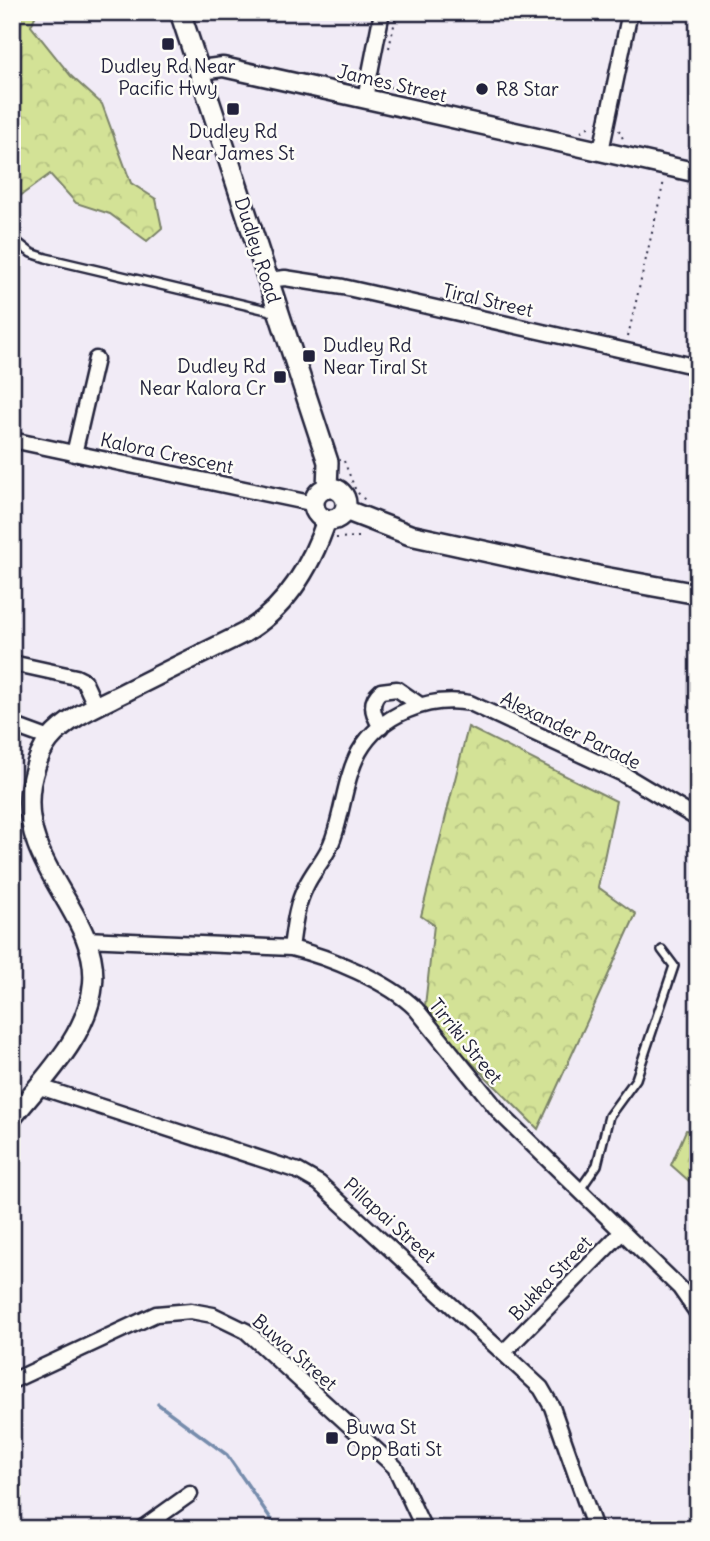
<svg xmlns="http://www.w3.org/2000/svg" width="710" height="1541" font-family="Delius,sans-serif">
<style>
.forest{fill:url(#forest-crowns);stroke:#7a8268;stroke-width:2}
.lines{fill:none;stroke-linecap:round;stroke-linejoin:round}
.stream{stroke:#768cac;stroke-width:3.5}
.service-casing{stroke:#22223b;stroke-width:12}
.minor-casing{stroke:#22223b;stroke-width:19}
.tertiary-casing{stroke:#22223b;stroke-width:23}
.secondary-casing{stroke:#22223b;stroke-width:24}
.path{stroke:#22223b;stroke-width:2;stroke-dasharray:2 5;stroke-linecap:butt}
.service{stroke:#fdfcf7;stroke-width:7}
.minor{stroke:#fdfcf7;stroke-width:14}
.tertiary{stroke:#fdfcf7;stroke-width:18}
.secondary{stroke:#fdfcf7;stroke-width:19}
.poi-dot{fill:#22223b;stroke:#fdfcf7;stroke-width:2.5}
.labels{text-anchor:middle;dominant-baseline:central;stroke-width:5;stroke-linejoin:round;paint-order:stroke}
.poi-label{font-size:19px;fill:#22223b;stroke:#fdfcf7;text-anchor:start}
.street-label{font-size:19px;fill:#22223b;stroke:#fdfcf7}
</style>
<defs>
<pattern id="forest-crowns" width="20" height="18" patternUnits="userSpaceOnUse" patternTransform="scale(1.75)"><rect width="20" height="18" fill="#d3e296"/><path d="M2 6a3 3 0 1 1 6 0M12 15a3 3 0 1 1 6 0" fill="none" stroke="#b5c282"/></pattern>
</defs>
<rect width="100%" height="100%" fill="#f1ebf6"/>
<filter id="ink" filterUnits="userSpaceOnUse"><feTurbulence type="fractalNoise" baseFrequency=".0143" numOctaves="2"/><feDisplacementMap in="SourceGraphic" scale="14" xChannelSelector="R" yChannelSelector="G"/><feConvolveMatrix kernelMatrix="1 2 1 2 8 2 1 2 1" color-interpolation-filters="sRGB"/></filter>
<g filter="url(#ink)">
<path class="forest" d="M12,12H37L31,26L71,76L102,104L131,183L156,199L162,228L147,241L110,214L76,203L50,174L12,202Z
M468,727L616,801L598,887L636,914L538,1129L424,1015L434,925L421,916Z
M686,1130L698,1132V1189L671,1165Z"/>
<g class="lines">
<path class="stream" d="M158,1404L227,1455L278,1529"/>
<defs>
<path id="service" d="M12,238L31,253L46,258L275,312
M579,1191L597,1165L609,1116L636,1079L674,966L662,950"/>
<path id="minor" d="M365,98L382,12
M601,151L630,12
M268,280L285,278L343,287L698,367
M12,440L315,504
M74,454L96,359
M12,663L76,677L84,681L96,707
M12,725L50,739
M381,727C373,715 368,702 381,691L397,689L420,705
M85,939L291,948C329,957 388,981 416,1009L502,1115L680,1288L698,1314
M291,948C294,927 296,905 306,886C314,869 327,857 333,839C343,811 345,778 359,752C381,713 429,696 470,703L623,774L698,819
M37,1086L298,1171L319,1183L541,1388L552,1407L595,1529
M505,1351L622,1232
M12,1381L156,1314L191,1311L213,1315L246,1331L395,1467L424,1529
M141,1529L190,1494"/>
<path id="tertiary" d="M200,70L223,67L698,173
M12,1118C43,1079 89,1035 93,983C99,913 17,866 31,784C34,769 39,753 49,740C68,717 99,705 125,692C164,672 204,653 244,633C287,608 312,564 327,519"/>
<path id="secondary" d="M180,12L328,462L327,488
M314 504a16 16 0 1 1 32 0a16 16 0 1 1-32 0Z
M345,510L410,535L598,576L698,594"/>
</defs>
<use href="#service" class="service-casing"/>
<use href="#minor" class="minor-casing"/>
<use href="#tertiary" class="tertiary-casing"/>
<use href="#secondary" class="secondary-casing"/>
<path class="path" d="M389,48L397,12
M382,85L409,92
M619,130L624,141
M581,131L592,125
M628,336L664,181
M344,461L356,491L366,501
M336,538L359,537"/>
<use href="#service" class="service"/>
<use href="#minor" class="minor"/>
<use href="#tertiary" class="tertiary"/>
<use href="#secondary" class="secondary"/>
</g>
</g>
<g class="poi-dot">
<rect x="161" y="37" width="14" height="14" rx="3.5"/>
<circle cx="482" cy="89" r="7"/>
<rect x="226" y="102" width="14" height="14" rx="3.5"/>
<rect x="302" y="349" width="14" height="14" rx="3.5"/>
<rect x="273" y="370" width="14" height="14" rx="3.5"/>
<rect x="325" y="1431" width="14" height="14" rx="3.5"/>
</g>
<g class="labels">
<g class="poi-label">
<text x="168" y="66" text-anchor="middle">Dudley Rd Near<tspan x="168" dy="22">Pacific Hwy</tspan></text>
<text x="496" y="89">R8 Star</text>
<text x="233" y="131" text-anchor="middle">Dudley Rd<tspan x="233" dy="22">Near James St</tspan></text>
<text x="323" y="345">Dudley Rd<tspan x="323" dy="22">Near Tiral St</tspan></text>
<text x="266" y="366" text-anchor="end">Dudley Rd<tspan x="266" dy="22">Near Kalora Cr</tspan></text>
<text x="346" y="1427">Buwa St<tspan x="346" dy="22">Opp Bati St</tspan></text>
</g>
<g class="street-label">
<text transform="translate(392 83) rotate(13)">James Street</text>
<text transform="translate(258 250) rotate(72)">Dudley Road</text>
<text transform="translate(488 300) rotate(13)">Tiral Street</text>
<text transform="translate(167 453) rotate(12)">Kalora Crescent</text>
<text transform="translate(571 730) rotate(26)">Alexander Parade</text>
<text transform="translate(466 1041) rotate(51)">Tirriki Street</text>
<text transform="translate(390 1220) rotate(42)">Pillapai Street</text>
<text transform="translate(550 1278) rotate(-46)">Bukka Street</text>
<text transform="translate(295 1352) rotate(41)">Buwa Street</text>
</g>
</g>
<rect width="710" height="1541" fill="none" stroke="#fdfcf7" stroke-width="42"/>
<rect x="21" y="21" width="668" height="1499" fill="none" stroke="#22223b" stroke-width="2.5" filter="url(#ink)"/>
</svg>
